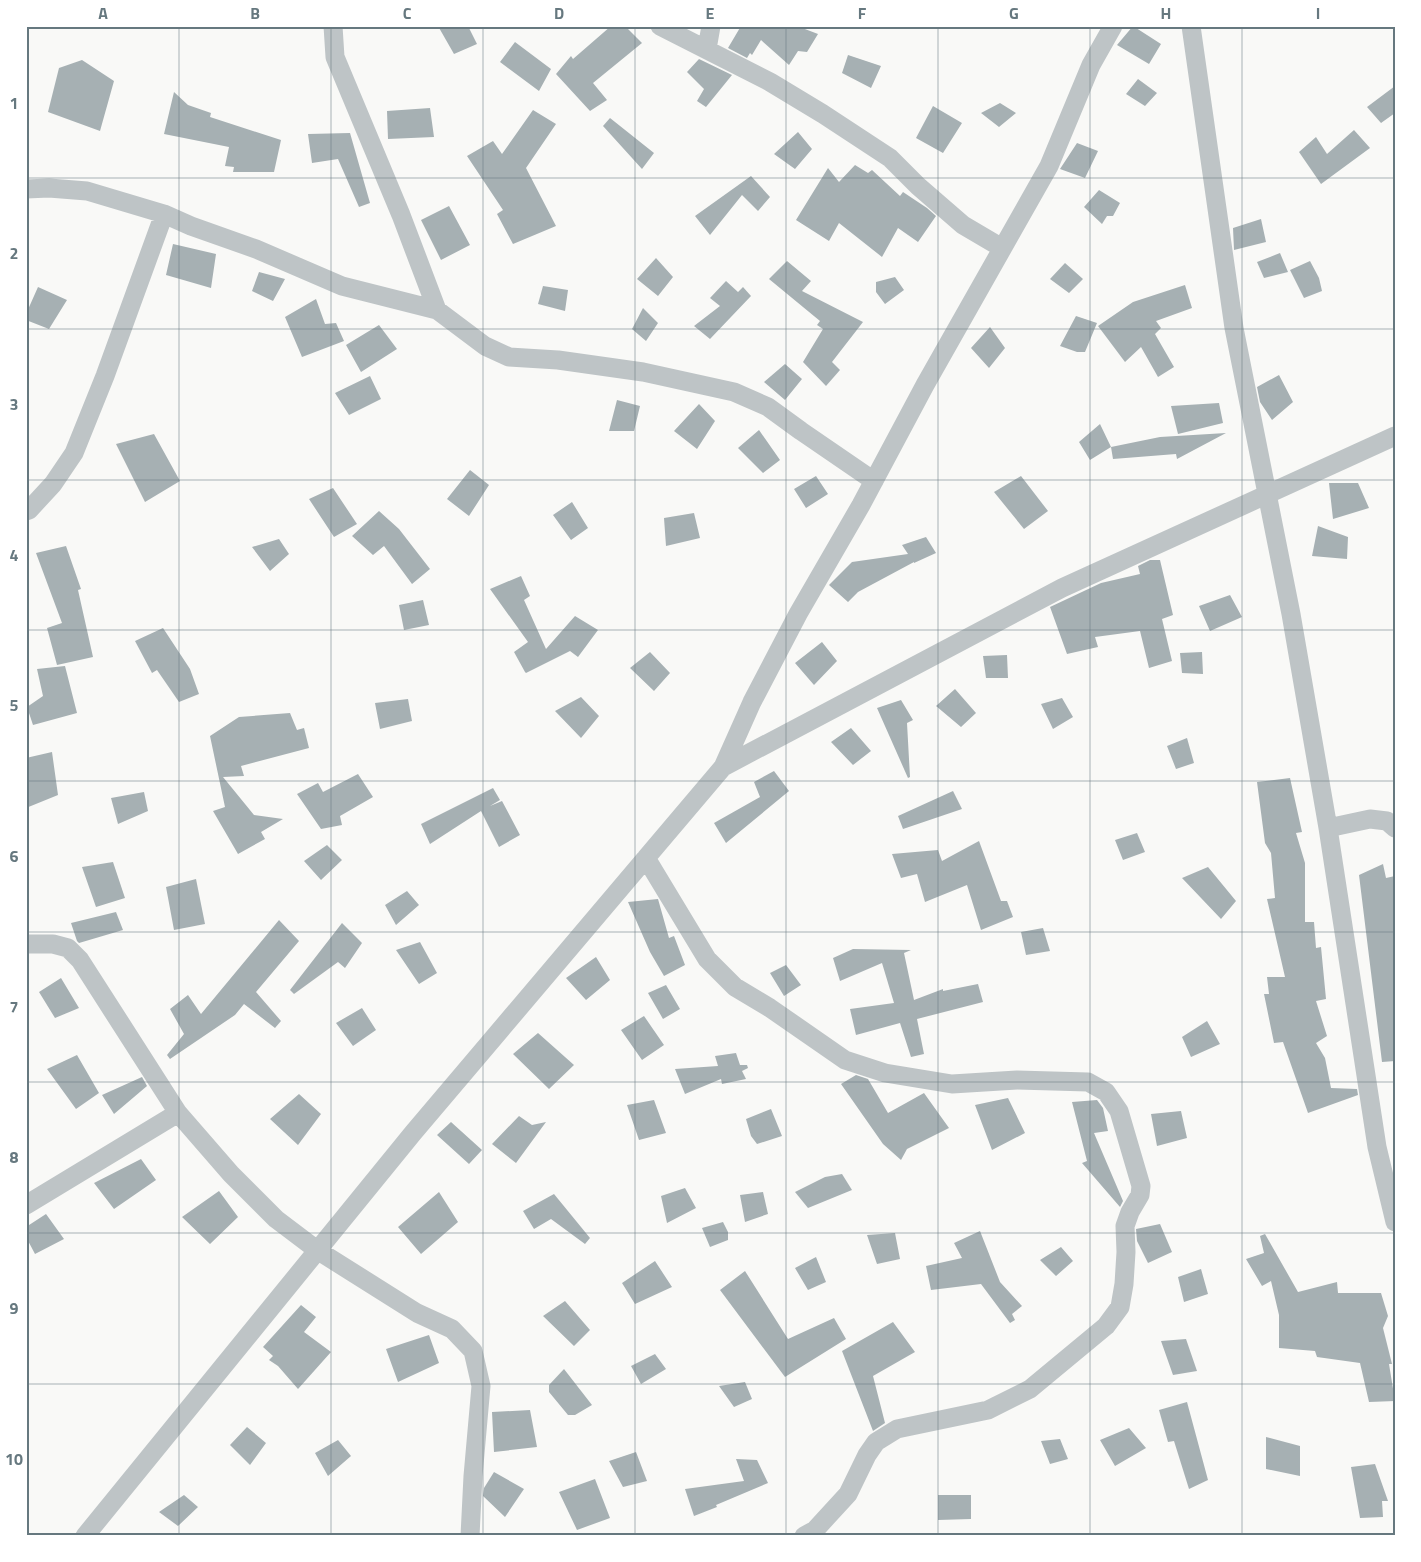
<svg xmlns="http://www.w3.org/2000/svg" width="1421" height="1562" font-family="'Titillium Web',sans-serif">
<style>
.building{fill:#a6b0b3}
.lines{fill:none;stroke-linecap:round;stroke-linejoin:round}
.minor{stroke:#bec4c6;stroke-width:19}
.grid{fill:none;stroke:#66787f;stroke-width:1;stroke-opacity:0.55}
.neatline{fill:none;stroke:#66787f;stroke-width:2}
.grid-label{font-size:16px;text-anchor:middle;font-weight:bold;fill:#66787f}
</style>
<rect width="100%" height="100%" fill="#f9f9f7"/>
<path class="building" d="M438,26H468L477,44L454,54Z
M611,26H625L642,43L593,83L607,100L590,111L556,74L571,56L573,59Z
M741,26H797L818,34L807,52L798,51L789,65L761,40L752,55L750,53L747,58L728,48Z
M1133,26L1161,44L1149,64L1117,45Z
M515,42L551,69L539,91L500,62Z
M848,55L881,66L871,88L842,73Z
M699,59L732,75L706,107L697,101L704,89L687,72Z
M82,60L114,81L100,131L48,112L59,68Z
M1138,79L1157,93L1145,106L1126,94Z
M1395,86V113L1381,123L1367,107Z
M174,92L188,105L211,113L210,117L281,140L274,172H233L234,167L225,166L229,147L164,134Z
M1000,103L1016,113L999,127L981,113Z
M933,106L962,123L943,153L916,138Z
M430,108L434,137L388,139L387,111Z
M533,110L556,124L526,168L556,226L513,244L497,214L503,210L467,156L493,141L502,154Z
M610,118L654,153L642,169L603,126Z
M1354,130L1370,148L1321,184L1299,152L1316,137L1327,154Z
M798,132L812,149L795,169L774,154Z
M350,133L370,203L359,207L338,159L312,163L308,134Z
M1077,143L1098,151L1085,178L1060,169Z
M855,165L868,173L872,170L900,196L903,192L927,208L936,216L918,242L898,228L882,257L839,223L829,241L796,220L828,168L839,182Z
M751,176L770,197L758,211L742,195L710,235L695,216Z
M1099,190L1120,203L1113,216H1107L1102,224L1084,207Z
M449,206L470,245L441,260L421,220Z
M1261,219L1266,242L1234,250L1233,228Z
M173,244L216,254L211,288L166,275Z
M1280,253L1288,272L1264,278L1257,262Z
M656,258L673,277L658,296L637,279Z
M787,261L811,281L802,291L863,322L832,362L840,370L826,386L803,362L823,329L817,325L820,321L769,279Z
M1310,261L1319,278L1322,291L1304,298L1290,270Z
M1065,263L1083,279L1069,293L1050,279Z
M259,272L285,279L273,301L252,291Z
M895,277L904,290L885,304L876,292V282Z
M726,281L738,292L743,287L751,296L710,339L694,326L720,306L710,298Z
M1185,285L1192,308L1156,321L1161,328L1155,334L1174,367L1158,377L1141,347L1125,362L1098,326L1133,302Z
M543,286L568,290L565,311L538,304Z
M38,287L67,300L49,329L26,320V314Z
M316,299L325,324L336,323L344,341L302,357L285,317Z
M643,308L658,323L646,341L632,329Z
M1076,316L1097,323L1085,352H1077L1060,346Z
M379,325L397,349L361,372L346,345Z
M990,327L1005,348L989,368L971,348Z
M785,364L802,379L785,400L764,382Z
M1279,375L1293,402L1272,420L1260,402L1257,387Z
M370,376L381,399L349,415L335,393Z
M617,400L640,406L634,431H609Z
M1219,403L1223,423L1178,434L1171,406Z
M699,404L715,421L697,449L674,431Z
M1100,424L1111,447L1090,460L1079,442Z
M759,430L780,460L763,473L738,448Z
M1226,433L1177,459L1176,454L1113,459L1111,447L1160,437Z
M154,434L180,481L145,502L116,444Z
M470,470L489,485L469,516L447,499Z
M816,476L828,494L806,508L794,489Z
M1021,476L1048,511L1024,529L994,492Z
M1329,483H1358L1369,508L1333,519Z
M333,488L357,524L334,537L309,499Z
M572,502L588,528L571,540L553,515Z
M379,511L399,529L430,569L412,584L384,546L373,555L352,536Z
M694,513L700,538L666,546L664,518Z
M1318,526L1348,537L1347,559L1312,556Z
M926,537L936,553L914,563V562L858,592L848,602L829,585L852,562L908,554L902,545Z
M279,539L289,554L270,571L252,547Z
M66,546L81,589L78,590L93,657L57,665L47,628L62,623L36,553Z
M1150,560H1160L1173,615L1162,619L1172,661L1149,668L1140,631L1095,637L1098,647L1067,654L1050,607L1101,583L1140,574L1138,566Z
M521,576L530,596L524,600L546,649L575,616L598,630L578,657L570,651L526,673L525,672L514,652L528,642L490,589Z
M1230,595L1242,617L1210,631L1199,606Z
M423,600L429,625L404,630L399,605Z
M163,628L190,669L199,694L179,702L157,670L152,673L135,641Z
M822,642L837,661L814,685L795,663Z
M650,652L670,673L654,691L630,668Z
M1202,652L1203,674L1182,673L1180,653Z
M1007,655L1008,678H986L983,656Z
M65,666L77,713L33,725L27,707L43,696L37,669Z
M955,689L976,713L961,727L936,706Z
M581,697L599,716L581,738L555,711Z
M1062,698L1073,717L1053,729L1041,704Z
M408,699L412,721L380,729L375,703Z
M901,700L913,720L907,723L910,777L908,778L877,708Z
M290,713L297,730L304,728L309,748L241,766L244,776L223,777L254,815L283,819L261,832L265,839L238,854L213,811L225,807L210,736L239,717Z
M851,728L871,751L853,765L831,742Z
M1187,738L1194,763L1176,769L1167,746Z
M52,752L58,795L26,808V758Z
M774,771L789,791L726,843L714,823L760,797L754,782Z
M358,774L373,797L340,816L342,825L321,829L297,794L318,783L323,792Z
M1290,778L1302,832L1296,833L1305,863V922H1314L1316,948L1321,947L1326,999L1316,1001L1327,1036L1316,1043L1325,1058L1331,1088L1357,1089L1358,1095L1308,1113L1283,1042L1274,1043L1264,994H1269L1267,977H1285L1267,899L1275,898L1271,853L1265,843L1257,782Z
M493,788L500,800L490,806L502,801L520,835L499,847L481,811L430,844L421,824Z
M953,791L962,809L903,829L898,816Z
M144,792L148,811L118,824L111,798Z
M1137,833L1145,852L1123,860L1115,840Z
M979,841L1001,901H1007L1013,917L981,930L967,885L925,902L917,874L901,878L892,854L938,850L942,861Z
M327,845L342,860L321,880L304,861Z
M113,862L125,898L96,907L82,867Z
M1383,864L1386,878L1395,876V1061L1382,1062L1359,875Z
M1208,867L1236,901L1221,919L1182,878Z
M196,879L205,924L174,930L166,887Z
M407,891L419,905L396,925L385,905Z
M658,899L669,938L674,936L685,965L664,976L650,952L628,902Z
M116,912L123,930L79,943L77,941L71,923Z
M279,920L299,941L256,992L281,1021L275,1028L244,1004L235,1015L170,1059L167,1055L184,1034L170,1009L188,995L201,1014Z
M342,923L362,943L345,968L338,962L294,994L290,990Z
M1043,928L1050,951L1026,955L1021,932Z
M420,942L437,973L419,984L396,950Z
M853,949L911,950L904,953L914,1000L943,989V991L978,984L983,1002L917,1019L924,1054L911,1057L900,1023L856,1035L850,1009L894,1003L882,963L840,981L833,958Z
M596,957L610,980L586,1000L566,978Z
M786,965L801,985L784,996L770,973Z
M61,978L79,1008L55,1018L39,992Z
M666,985L680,1009L663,1019L648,993Z
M362,1008L376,1030L353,1046L336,1023Z
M644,1016L664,1045L642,1060L621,1030Z
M1207,1021L1220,1044L1191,1057L1182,1037Z
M538,1033L574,1065L549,1089L513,1054Z
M736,1053L740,1065H747L748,1068L742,1071L746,1079L722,1084L721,1079L685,1094L675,1069L718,1066L715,1056Z
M77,1055L99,1093L76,1109L47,1069Z
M856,1075L868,1079L888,1113L924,1093L949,1128L907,1149L901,1160L883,1144L841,1084Z
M142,1077L147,1086L114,1114L102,1095Z
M299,1094L321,1114L298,1145L270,1119Z
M1008,1098L1025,1133L992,1150L975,1105Z
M654,1100L666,1133L639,1140L627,1105Z
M1097,1100L1103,1108L1108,1131L1094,1133L1123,1201L1120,1207L1082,1163L1087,1161L1072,1102Z
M771,1109L782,1136L757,1144L751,1136L746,1119Z
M1181,1111L1187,1138L1157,1146L1151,1114Z
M519,1116L532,1125L546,1122L516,1163L492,1144Z
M451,1122L482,1150L469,1164L437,1135Z
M141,1159L156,1180L114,1209L94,1183Z
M842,1174L852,1190L808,1208L795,1192L825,1177Z
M685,1188L696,1208L667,1223L661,1196Z
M219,1191L238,1217L210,1244L182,1217Z
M439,1192L458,1222L421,1254L398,1227Z
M763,1192L768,1214L745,1222L740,1195Z
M554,1194L590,1238L585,1244L551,1219L534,1229L523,1211Z
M46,1214L64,1239L35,1254L26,1237V1227Z
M723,1222L728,1232V1240L710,1247L702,1228Z
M1160,1224L1172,1252L1148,1263L1137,1241L1136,1229Z
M980,1231L1000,1282L1022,1306L1012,1314L1015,1320L1010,1323L981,1284L931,1290L926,1266L962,1258L954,1243Z
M895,1233L900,1259L877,1264L867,1235Z
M1265,1234L1298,1292L1337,1282L1338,1293H1381L1388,1316L1383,1328L1392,1364H1389L1395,1401L1369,1402L1360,1363L1317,1357L1315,1351L1279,1348V1315L1271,1281L1262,1286L1246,1259L1264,1253L1260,1236Z
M1061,1247L1073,1261L1056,1276L1040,1260Z
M816,1257L826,1282L808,1290L795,1268Z
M655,1261L672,1287L635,1304L622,1283Z
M1201,1269L1208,1294L1184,1302L1178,1277Z
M745,1271L788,1339L834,1318L846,1339L785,1377L720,1290Z
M565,1301L590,1330L574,1346L543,1316Z
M301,1305L316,1317L304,1332L331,1352L298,1389L278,1366L269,1360L273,1356L263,1347Z
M893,1322L915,1352L873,1376L885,1423L873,1431L842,1351Z
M429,1335L439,1363L398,1382L386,1349Z
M1186,1339L1197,1371L1173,1375L1161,1341Z
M655,1354L666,1369L641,1384L631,1366Z
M564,1369L592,1405L575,1415H568L549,1392V1385Z
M745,1382L752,1399L734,1407L719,1386Z
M1187,1402L1208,1480L1189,1489L1174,1441L1168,1442L1159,1410Z
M530,1410L537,1447L494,1452L492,1412Z
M247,1427L266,1443L250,1465L230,1445Z
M1129,1428L1146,1448L1115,1466L1100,1440Z
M1266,1437L1300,1446V1476L1266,1469Z
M1060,1439L1068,1459L1050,1464L1041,1441Z
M338,1440L351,1456L328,1476L315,1453Z
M636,1452L647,1481L623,1487L609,1461Z
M736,1459L757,1460L768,1483L716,1505L717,1507L694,1516L685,1489L744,1481Z
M1375,1464L1388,1501H1382L1383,1517L1360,1518L1351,1467Z
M494,1472L524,1489L505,1517L483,1496L484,1488Z
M595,1479L610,1518L577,1530L559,1492Z
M184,1495L198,1507L178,1526L159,1512Z
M938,1495H971V1519L938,1520Z"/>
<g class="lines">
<path class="minor" d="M333,26L335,57L401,215L437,310L485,346L509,357L558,360L643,372L734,392L768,407L801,431L874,481
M660,26L770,82L823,114L890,158L918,186L963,225L1002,248
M1191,26L1234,328L1291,614L1328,828L1377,1147L1395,1222
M707,49L711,26
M26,189L49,188L87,191L164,214L191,226L256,249L342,286L437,310
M26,511L29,510L53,484L74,453L105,376L164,214
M723,767L1062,588L1395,436
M1328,828L1370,819L1387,821L1395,828
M646,858L707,959L735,987L770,1008L845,1060L885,1073L952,1084L1017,1080L1088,1082L1106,1092L1119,1111L1141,1186L1140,1195L1130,1212L1125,1226L1126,1252L1124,1284L1120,1307L1106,1326L1030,1389L988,1410L897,1429L876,1442L867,1455L848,1494L815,1530L804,1536
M26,944H53L68,948L80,960L178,1113L231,1174L276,1219L317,1250L417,1313L452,1329L473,1351L481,1386L473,1476L470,1536
M26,1205L178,1113
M85,1536L413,1133L723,767L752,702L798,614L861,505L925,385L1049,166L1091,65L1113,26"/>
</g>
<path class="grid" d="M179,26V1536M331,26V1536M483,26V1536M635,26V1536M786,26V1536M938,26V1536M1090,26V1536M1242,26V1536M26,178H1395M26,329H1395M26,480H1395M26,630H1395M26,781H1395M26,932H1395M26,1082H1395M26,1233H1395M26,1384H1395"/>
<rect width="1421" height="1562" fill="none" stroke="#ffffff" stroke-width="55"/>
<rect x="28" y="28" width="1366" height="1506" class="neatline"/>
<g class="grid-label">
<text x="103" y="19">A</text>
<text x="255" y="19">B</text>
<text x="407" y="19">C</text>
<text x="559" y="19">D</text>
<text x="710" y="19">E</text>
<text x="862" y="19">F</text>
<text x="1014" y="19">G</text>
<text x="1166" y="19">H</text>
<text x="1318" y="19">I</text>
<text x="14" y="109">1</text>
<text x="14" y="259">2</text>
<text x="14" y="410">3</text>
<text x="14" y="561">4</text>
<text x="14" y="711">5</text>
<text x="14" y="862">6</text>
<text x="14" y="1013">7</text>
<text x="14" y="1163">8</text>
<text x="14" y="1314">9</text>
<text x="14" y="1465">10</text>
</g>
</svg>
